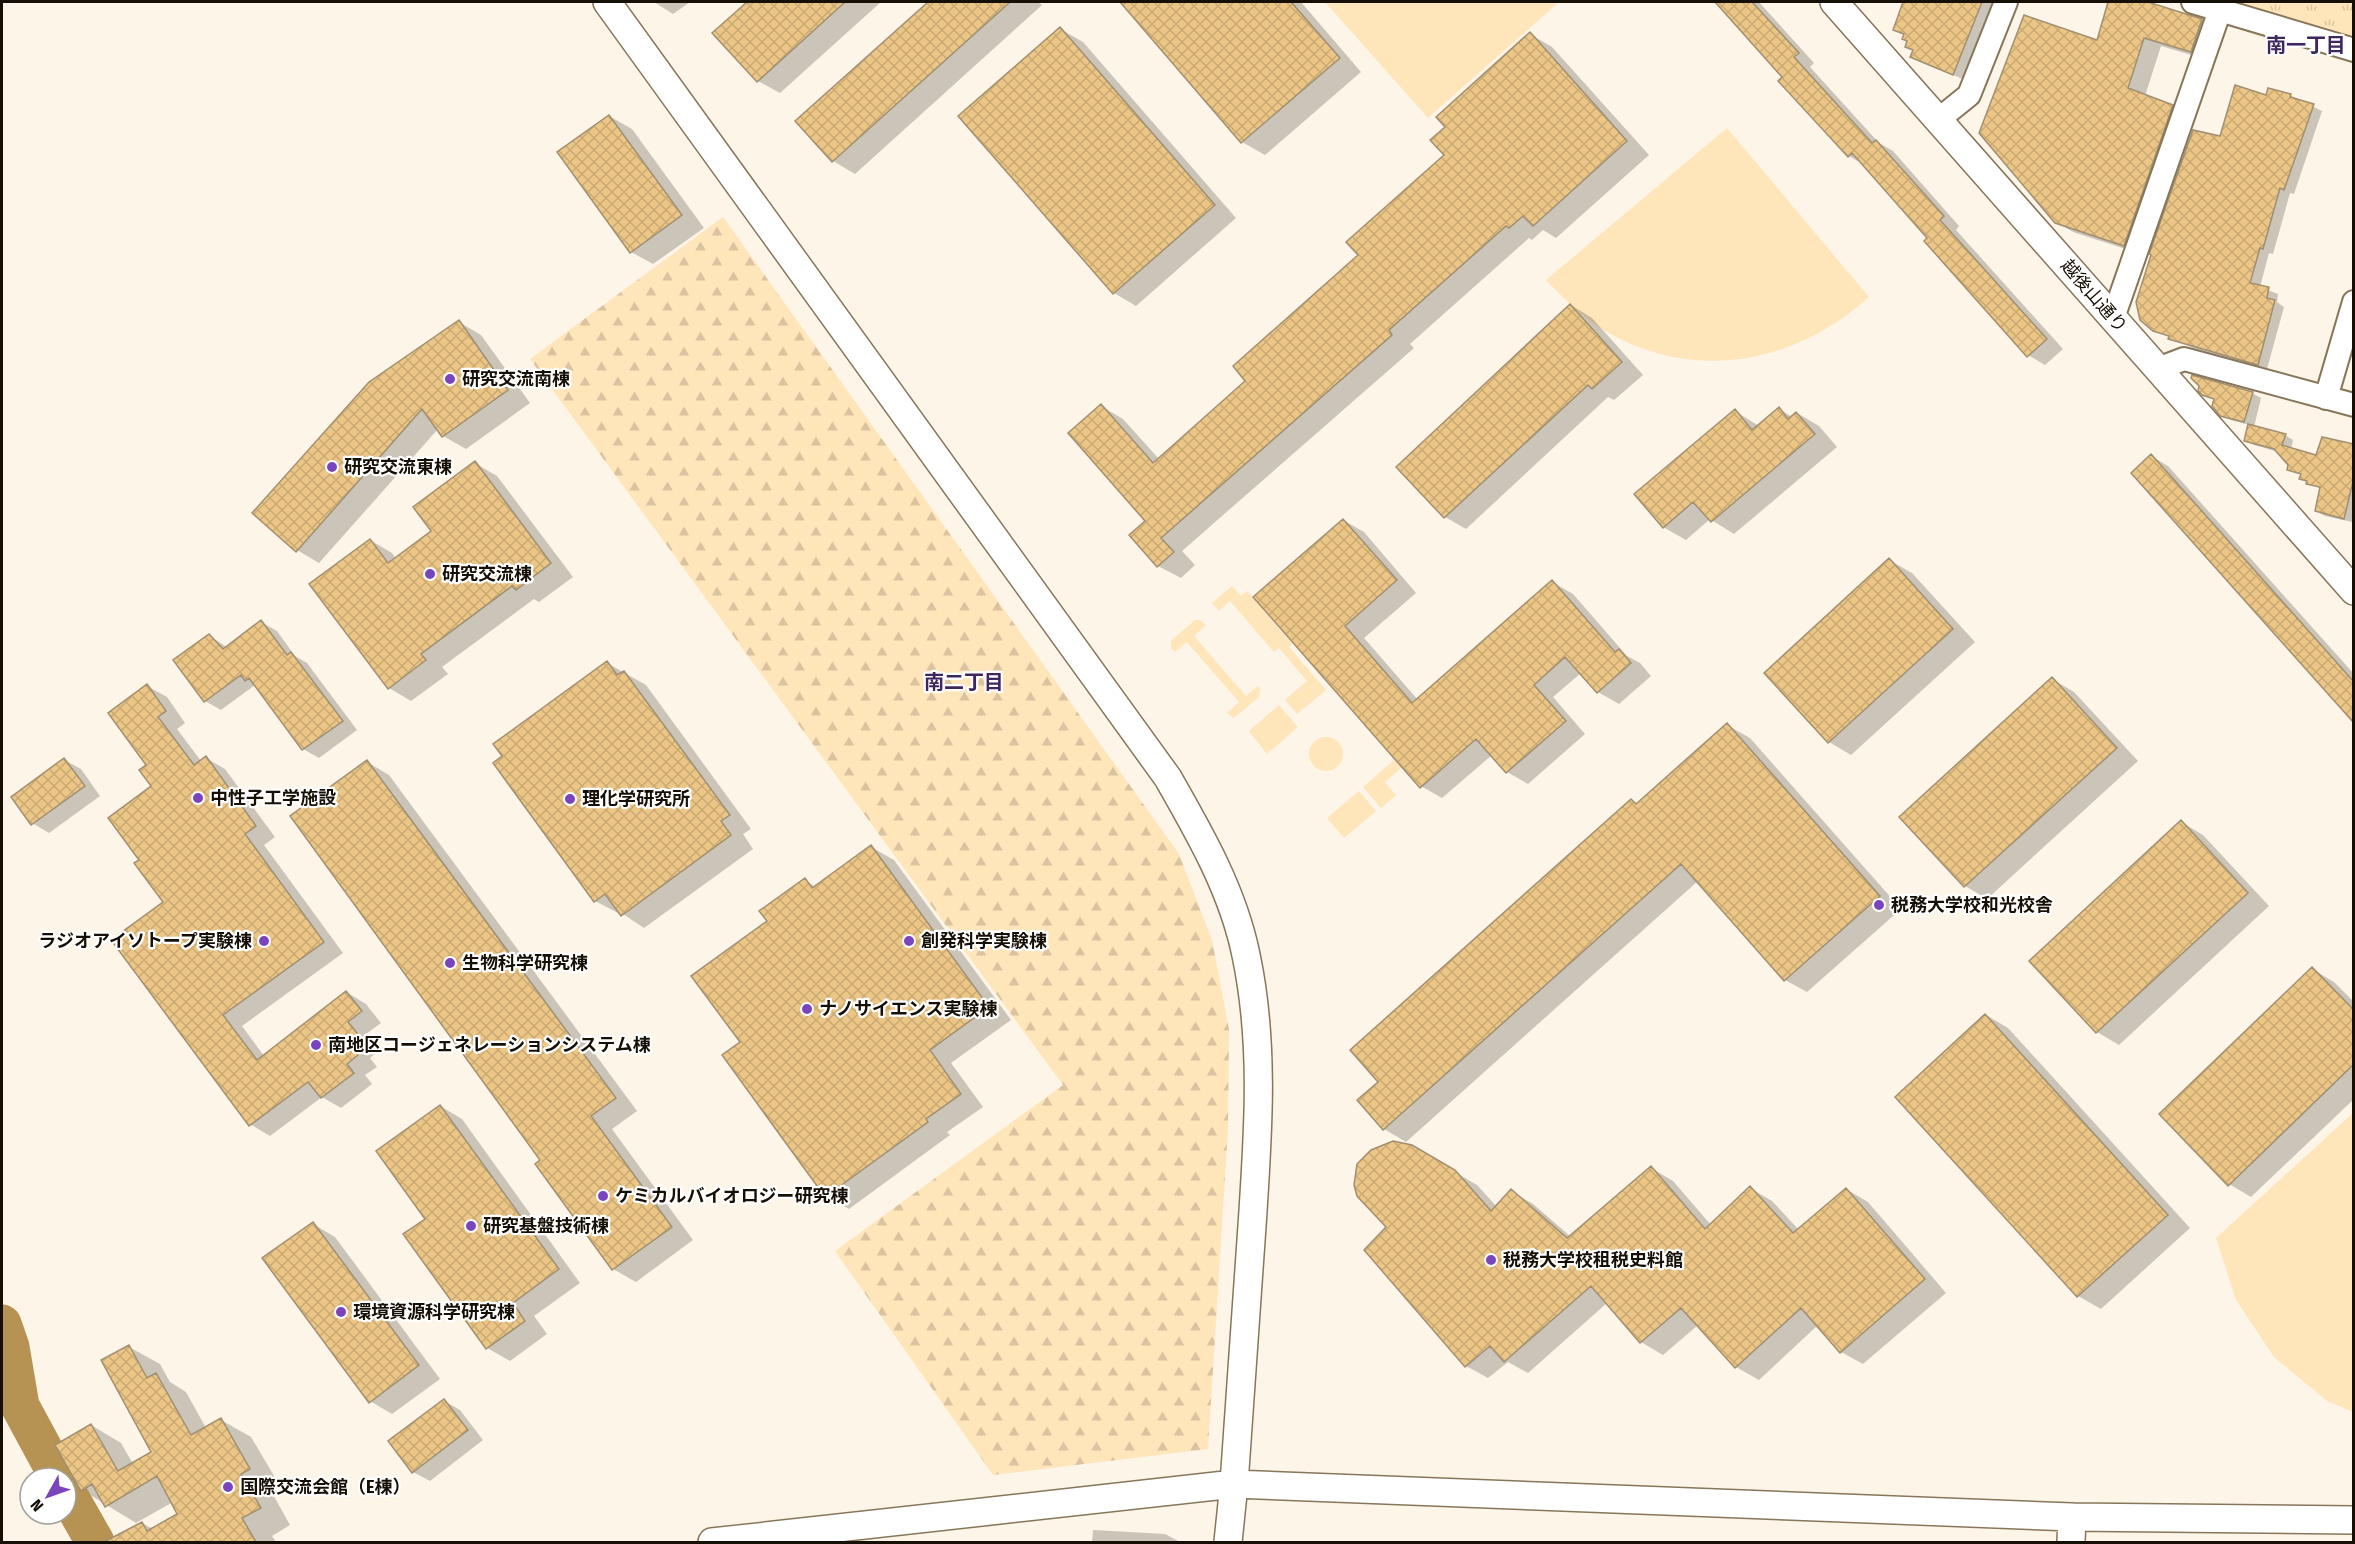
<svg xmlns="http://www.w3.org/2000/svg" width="2355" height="1544" font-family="'Fira Sans Condensed','Noto Sans JP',sans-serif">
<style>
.grass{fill:#ffe5ba}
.forest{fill:url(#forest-firs)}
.park{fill:url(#park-tufts)}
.shadow{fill:#0003}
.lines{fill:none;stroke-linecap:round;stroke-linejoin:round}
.river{stroke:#b79353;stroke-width:39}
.building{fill:url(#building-cross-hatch);stroke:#a18f71;stroke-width:1.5}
.minor-casing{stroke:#877659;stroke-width:26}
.tertiary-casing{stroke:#877659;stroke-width:30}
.minor{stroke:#fff;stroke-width:22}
.tertiary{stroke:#fff;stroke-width:27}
.poi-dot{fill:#7a44bc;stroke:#fff;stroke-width:2}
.labels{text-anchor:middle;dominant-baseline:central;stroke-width:4.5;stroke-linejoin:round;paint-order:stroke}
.street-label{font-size:18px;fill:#160f05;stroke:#fff}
.poi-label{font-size:18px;font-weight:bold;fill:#160f05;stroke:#fff;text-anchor:start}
.neighbourhood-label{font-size:20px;font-weight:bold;fill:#3e2660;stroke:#fff}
</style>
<defs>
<pattern id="forest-firs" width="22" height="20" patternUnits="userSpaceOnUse" patternTransform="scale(1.5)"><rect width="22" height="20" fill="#ffe5ba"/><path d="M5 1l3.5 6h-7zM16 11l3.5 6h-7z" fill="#dac39e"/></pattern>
<pattern id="park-tufts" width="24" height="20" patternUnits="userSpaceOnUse" patternTransform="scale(1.5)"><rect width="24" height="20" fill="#ffe5ba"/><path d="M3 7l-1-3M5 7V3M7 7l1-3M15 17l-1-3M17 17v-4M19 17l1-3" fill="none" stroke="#dac39e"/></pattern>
<pattern id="building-cross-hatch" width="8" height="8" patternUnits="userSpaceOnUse" patternTransform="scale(1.5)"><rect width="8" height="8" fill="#ecc686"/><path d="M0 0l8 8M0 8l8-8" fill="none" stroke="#caa972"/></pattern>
</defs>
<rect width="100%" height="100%" fill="#fdf5e8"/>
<path class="grass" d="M1325,2H1559L1428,118Z
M1727,128L1869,297C1795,364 1694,383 1605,331C1583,317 1564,299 1546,280Z
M1232,586L1241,596L1247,591L1292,644L1289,647L1326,690L1297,714L1285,700L1307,681L1279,648L1274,652L1230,601L1219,611L1212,603Z
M1195,620H1200L1206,625L1194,636L1246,696L1258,686L1260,689L1259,697L1234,718L1227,713L1239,702L1187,642L1175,652L1171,648V641Z
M1279,705L1298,727L1267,754L1249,731Z
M1309 754a17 17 0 1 1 34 0a17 17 0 1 1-34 0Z
M1394,760L1401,768L1385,782L1396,795L1381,808L1363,787Z
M1359,791L1376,811L1344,838L1327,818Z
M2353,1113V1412L2327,1401L2274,1357L2236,1300L2216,1238Z"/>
<path class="forest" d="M723,217L1179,854L1212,940L1229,1029L1228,1130L1208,1449L993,1475L835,1251L1063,1085L530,359Z"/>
<path class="park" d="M2219,2H2353V42Z"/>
<path class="shadow" d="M654,2H690L673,14Z
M749,2H881L780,93L758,81L714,33Z
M930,2H1038L1042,5L855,174L833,161L797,121Z
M1123,2H1301L1361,72L1265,155L1242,142Z
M1717,2H1759L1814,63L1810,67L1879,143L1893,151L1959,226L1956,230L2063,349L2045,365L2028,355L1866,166L1849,156L1784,77Z
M1905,2H1994L1965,80L1912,57L1914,50L1905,35L1895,29Z
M2109,2H2141L2202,20L2218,30L2208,60L2161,46L2145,96L2172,107L2189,116L2141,254L2073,232L2056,222L2098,42Z
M1060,29L1083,42L1236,218L1136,306L1114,293Z
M1530,34L1552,47L1649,155L1556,238L1543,230L1532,240L1529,238L1410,344L1414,348L1182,551L1195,565L1181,578L1158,566L1147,521L1101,406L1123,419L1159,459L1247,381L1360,255L1446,155L1447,127Z
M2290,95L2322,111L2294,194L2290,193L2273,254L2269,253L2260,287L2278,294L2277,302L2284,307L2267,369L2202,352L2153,329L2221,138L2267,97Z
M609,116L632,129L704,228L653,264L631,252Z
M1571,305L1592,318L1643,375L1614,400L1608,397L1466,529L1445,517L1399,467Z
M459,322L481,335L530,403L466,449L443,436L438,429L319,563L297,550Z
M2252,393L2261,398L2254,427L2285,435L2293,440L2291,449L2317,456L2354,446L2352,522L2325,516L2316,511L2321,489L2308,483L2301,478L2302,475L2289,469L2290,465L2279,452L2254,445L2246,440L2249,425L2231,420L2221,415L2215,400L2203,394Z
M1779,409L1792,417L1797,413L1819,426L1837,447L1734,534L1710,519L1686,540L1663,527L1735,411L1759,426Z
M2151,456L2168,466L2354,674V720Z
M475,463L497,476L573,577L539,602L534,599L442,667L448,674L411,701L389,688L370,540L392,553L396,559L433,531Z
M1343,520L1364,532L1416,593L1364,638L1418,700L1552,582L1573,594L1627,656L1640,663L1651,676L1619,704L1598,692L1581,673L1553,697L1585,734L1528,784L1507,772L1492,755L1442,798L1421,786L1255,597Z
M1889,560L1912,573L1975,642L1851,755L1829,742L1766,673Z
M261,622L277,631L295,656L307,663L357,730L319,758L303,749L255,685L221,710L205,701L209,636L227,647Z
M607,663L646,685L751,829L743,834L753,849L644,928L620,912L618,913L595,901L504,757Z
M2052,679L2074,692L2138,761L1987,899L1965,886Z
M147,686L167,697L185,723L177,729L201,761L206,758L225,769L275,837L264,845L343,953L242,1026L264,1056L346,992L366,1004L381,1023L366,1034L379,1050L370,1058L377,1067L365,1075L372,1084L341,1108L322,1097L270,1136L250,1124L165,902L141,860L153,787L148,766Z
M1727,725L1750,738L1901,909L1807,992L1785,980L1698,881L1406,1142L1384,1129L1380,1082L1632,800L1638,804Z
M64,760L81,769L100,796L49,833L32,823Z
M367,762L389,775L637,1111L612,1129L693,1240L636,1282L613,1269L542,1161Z
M2181,822L2203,835L2269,906L2119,1045L2097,1032L2031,961Z
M871,847L894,860L1011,1020L951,1063L983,1107L947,1132L950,1135L849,1209L826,1196L742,1042L769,921L805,880L816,887Z
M2312,969L2334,982L2354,1002V1099L2251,1197L2229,1184Z
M1986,1015L2008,1028L2190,1228L2101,1309L2078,1296L1897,1097Z
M440,1106L462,1119L580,1283L534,1316L547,1334L510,1361L487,1348L427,1219Z
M1412,1147L1477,1185L1497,1207L1511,1191L1533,1204L1571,1237L1651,1168L1673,1181L1711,1225L1750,1188L1772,1201L1799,1230L1846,1189L1868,1202L1946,1293L1863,1364L1841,1352L1818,1325L1759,1380L1736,1367L1698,1325L1663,1355L1641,1342L1607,1303L1528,1373L1508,1362L1488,1378L1466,1366L1388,1227Z
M313,1224L335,1237L440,1379L392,1414L370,1401Z
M129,1347L160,1364L170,1382L186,1392L206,1428L221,1420L251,1437L280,1486L271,1491L290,1525L272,1536L276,1542H124L120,1535L142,1523L153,1529L179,1514L173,1502L136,1523L82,1490L91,1425L121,1443L133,1464L153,1453Z
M444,1401L460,1410L483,1440L430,1481L413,1472Z
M1093,1530L1165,1534L1180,1542H1092Z"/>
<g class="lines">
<path class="river" d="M2,1324L10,1347L20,1406L59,1478
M66,1491L95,1542"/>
</g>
<path class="building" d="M747,2H845L757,82L712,33Z
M928,2H1010L832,162L795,121Z
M1120,2H1291L1340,58L1241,143Z
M1715,2H1752L1799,53L1794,57L1872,143L1876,140L1944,216L1940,220L2047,339L2027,357L1924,241L1927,238L1852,153L1848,157L1778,81L1782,77Z
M1903,2H1982L1953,75L1910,57L1913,50L1905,47L1907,41L1902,39L1904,34L1893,30Z
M2108,2H2148L2202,19L2191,52L2144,38L2128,88L2173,105L2124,246L2055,223L1979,133L2024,15L2097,40Z
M1060,27L1215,205L1113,294L958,116Z
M1530,32L1627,141L1533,226L1523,216L1509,228L1506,226L1389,330L1392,335L1161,538L1174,552L1157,567L1129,535L1145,521L1068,433L1101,404L1153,463L1245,381L1233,366L1358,255L1346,242L1444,155L1430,140L1445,127L1436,117Z
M2235,85L2266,95L2268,88L2291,94L2290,97L2314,104L2284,190L2280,188L2263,249L2260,248L2250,283L2269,287L2267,298L2275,300L2258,365L2168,339L2169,336L2153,331L2140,320L2136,302L2151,255L2149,254L2193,130L2220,136Z
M609,115L682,215L630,253L557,152Z
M1570,304L1622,362L1592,389L1588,385L1444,518L1396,467Z
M459,320L508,390L442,437L422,409L296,552L252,513L369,382Z
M2192,375L2253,392L2244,422L2220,416L2212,406L2214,399L2202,395L2198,391L2199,386L2191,378Z
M1779,407L1788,419L1796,412L1815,434L1711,522L1693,502L1663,528L1634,494L1735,409L1752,430Z
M2248,424L2286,434L2282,445L2316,455L2322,437L2354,444V477L2344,519L2315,511L2320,487L2306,484L2307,481L2299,479L2301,474L2287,470L2288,465L2274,449L2244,441Z
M2151,454L2354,682V723L2131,473Z
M475,461L551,563L516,590L512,586L421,654L426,660L388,689L309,584L370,539L388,563L431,531L413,507Z
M1343,519L1397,580L1345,626L1412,703L1552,580L1615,652L1619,649L1631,663L1597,693L1565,657L1534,685L1566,721L1506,773L1476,739L1420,788L1253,597Z
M1889,558L1953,629L1828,743L1764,673Z
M261,620L287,655L291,652L343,721L302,750L249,678L245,681L241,675L204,702L173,660L209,634L223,649Z
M607,661L617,675L624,671L730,815L721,821L731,835L621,916L605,894L594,902L493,763L502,756L493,744Z
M2052,677L2117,748L1964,887L1899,817Z
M147,684L166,711L158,717L194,765L206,756L256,826L245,834L324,942L223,1015L257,1060L346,991L362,1011L348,1022L361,1038L351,1046L358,1055L347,1064L354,1073L321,1098L308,1082L249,1126L111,940L163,902L134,863L139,860L108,818L151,786L139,770L146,765L108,713Z
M1727,723L1880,896L1784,981L1681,864L1383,1130L1357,1100L1378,1082L1350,1050L1631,799L1636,804Z
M64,758L85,786L31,825L11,797Z
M367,760L616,1098L591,1116L672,1227L612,1270L535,1164L540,1160L290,816Z
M2181,820L2248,893L2096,1033L2029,961Z
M871,845L989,1007L930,1050L961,1094L926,1119L928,1122L825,1197L722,1055L740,1042L691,976L767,921L759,911L805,878L812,888Z
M2312,967L2354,1010V1064L2228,1186L2159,1114Z
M1985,1014L2168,1215L2077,1297L1895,1097Z
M440,1105L559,1269L513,1303L525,1321L486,1349L403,1234L425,1219L376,1151Z
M1393,1141L1412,1145L1455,1170L1491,1211L1511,1189L1567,1238L1651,1166L1705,1229L1750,1186L1793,1233L1846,1188L1925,1279L1840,1353L1801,1308L1735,1368L1681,1308L1640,1343L1591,1286L1504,1362L1490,1346L1465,1367L1364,1250L1386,1227L1357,1196L1354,1185L1357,1164L1371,1150Z
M313,1222L419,1365L369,1403L262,1258Z
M129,1345L147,1378L156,1373L191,1435L221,1418L250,1469L241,1474L261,1508L242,1518L256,1542H104L142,1522L147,1531L177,1514L157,1476L105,1507L92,1484L81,1491L55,1445L91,1424L118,1471L151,1452L101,1360Z
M444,1399L468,1430L412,1473L388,1441Z"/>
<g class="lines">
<defs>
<path id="minor" d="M2193,2L2354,50
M1938,120L1969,95L2006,2
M2113,318L2220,10
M2158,369L2184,359L2354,405
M2326,398L2354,302"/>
<path id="tertiary" d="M607,2L1168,778C1200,834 1233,891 1246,955C1265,1045 1258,1135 1252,1226C1246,1312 1240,1398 1234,1484L1228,1542
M1834,2L2354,591
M712,1542L1234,1484L2072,1517L2354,1520
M2071,1542L2072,1517"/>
</defs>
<use href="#minor" class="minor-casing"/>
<use href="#tertiary" class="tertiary-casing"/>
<use href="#minor" class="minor"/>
<use href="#tertiary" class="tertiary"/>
</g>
<g class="poi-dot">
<circle cx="450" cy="379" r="6"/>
<circle cx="332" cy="467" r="6"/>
<circle cx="430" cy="574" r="6"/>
<circle cx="198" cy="798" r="6"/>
<circle cx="570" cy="799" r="6"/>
<circle cx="1879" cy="905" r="6"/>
<circle cx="264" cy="941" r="6"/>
<circle cx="909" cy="941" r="6"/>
<circle cx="450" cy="963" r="6"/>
<circle cx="807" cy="1009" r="6"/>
<circle cx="316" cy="1045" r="6"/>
<circle cx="603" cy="1196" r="6"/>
<circle cx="471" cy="1226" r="6"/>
<circle cx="1491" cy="1260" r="6"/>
<circle cx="341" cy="1312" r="6"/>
<circle cx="228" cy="1487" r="6"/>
</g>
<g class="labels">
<g class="street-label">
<text transform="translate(2094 296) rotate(49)">越後山通り</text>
</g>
<g class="poi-label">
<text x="462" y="379">研究交流南棟</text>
<text x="344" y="467">研究交流東棟</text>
<text x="442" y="574">研究交流棟</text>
<text x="210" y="798">中性子工学施設</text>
<text x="582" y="799">理化学研究所</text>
<text x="1891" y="905">税務大学校和光校舎</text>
<text x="252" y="941" text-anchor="end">ラジオアイソトープ実験棟</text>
<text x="921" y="941">創発科学実験棟</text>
<text x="462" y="963">生物科学研究棟</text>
<text x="819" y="1009">ナノサイエンス実験棟</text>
<text x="328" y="1045">南地区コージェネレーションシステム棟</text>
<text x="615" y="1196">ケミカルバイオロジー研究棟</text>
<text x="483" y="1226">研究基盤技術棟</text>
<text x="1503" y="1260">税務大学校租税史料館</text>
<text x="353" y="1312">環境資源科学研究棟</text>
<text x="240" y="1487">国際交流会館（E棟）</text>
</g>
<g class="neighbourhood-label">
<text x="2306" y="45">南一丁目</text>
<text x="964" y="682">南二丁目</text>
</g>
</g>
<rect width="2355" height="1544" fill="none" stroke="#160f05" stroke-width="6"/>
<g transform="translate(48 1496) rotate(230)"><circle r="28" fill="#ffffff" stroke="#a29f9b" stroke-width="1.5"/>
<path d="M0-4.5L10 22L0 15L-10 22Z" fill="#7a44bc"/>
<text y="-9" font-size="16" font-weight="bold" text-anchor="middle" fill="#160f05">N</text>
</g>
</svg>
